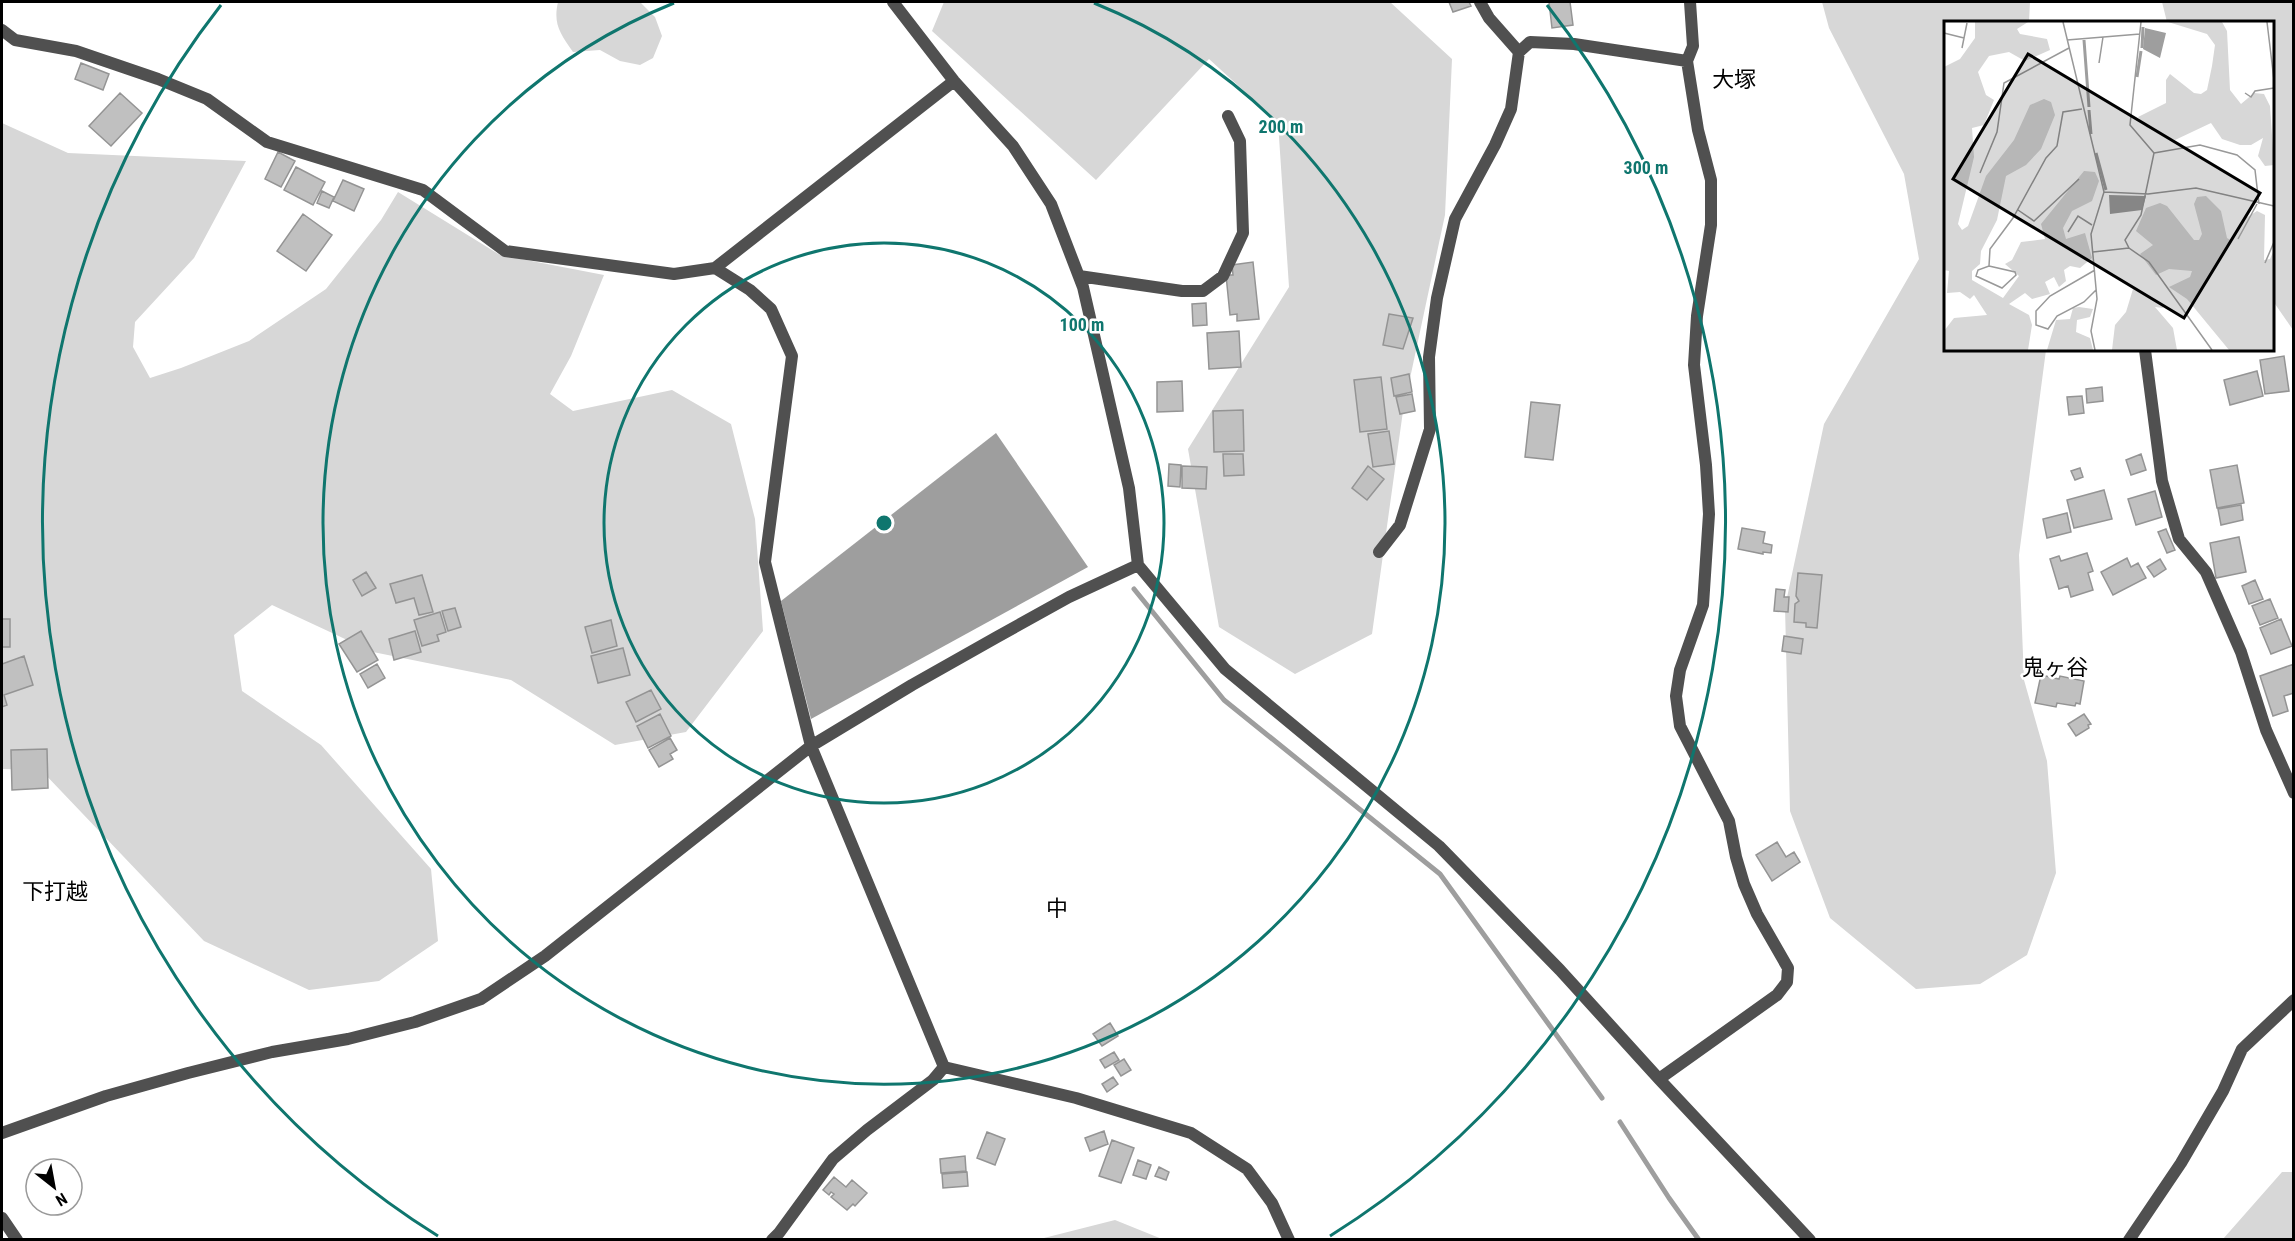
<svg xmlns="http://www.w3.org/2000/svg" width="2295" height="1241" font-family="'Roboto Condensed','Noto Sans JP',sans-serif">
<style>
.green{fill:#d7d7d7}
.water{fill:#9e9e9e}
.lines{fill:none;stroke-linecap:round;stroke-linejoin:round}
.stream{stroke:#9e9e9e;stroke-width:5}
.building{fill:#c0c0c0;stroke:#949494;stroke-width:1.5}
.minor{stroke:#505050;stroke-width:12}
.ring{fill:none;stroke:#0f766e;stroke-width:3}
.labels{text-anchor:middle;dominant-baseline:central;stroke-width:5;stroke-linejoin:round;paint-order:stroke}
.neighbourhood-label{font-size:22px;fill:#000;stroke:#fff}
.inset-river{fill:none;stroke:#9e9e9e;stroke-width:3}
.inset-road{fill:none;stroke:#999;stroke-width:1.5}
.view{fill:#000;fill-opacity:0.15;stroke:#000;stroke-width:3}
.inset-edge{fill:none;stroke:#000;stroke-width:3}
.centre{fill:#0f766e;stroke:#fff;stroke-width:3}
.ring-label{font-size:18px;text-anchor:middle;font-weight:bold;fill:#0f766e;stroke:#fff;stroke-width:5;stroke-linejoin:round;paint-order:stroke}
</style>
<rect width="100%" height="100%" fill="#fff"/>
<path class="green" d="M558,2L641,3L655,17L662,36L653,58L640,65L620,61L600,50L573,52C560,33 553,24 558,2Z
M944,2H1390L1452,59L1445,215L1403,411L1372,634L1295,674L1219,627L1188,449L1289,287L1278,122L1209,59L1096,180L932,31Z
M1822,2H2030L2029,22H1946V350H2046L2019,555L2024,680L2047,761L2056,873L2027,955L1980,984L1916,989L1830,918L1790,811L1785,607L1824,424L1919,259L1904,174L1829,28Z
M2162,2H2293V330L2273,301L2272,22H2167Z
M2,123L68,153L246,161L194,258L135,322L133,347L150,378L181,368L249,341L326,289L381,220L398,192L500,255L604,275L571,356L550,394L573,411L672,390L731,424L755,519L763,631L686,732L615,745L511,680L373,652L272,605L234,635L242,691L321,745L431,869L438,941L379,981L309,990L204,941L41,770L2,769Z
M2282,1172H2293V1239H2223Z
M1115,1220L1162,1239H1040Z"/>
<path class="water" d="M996,433L1088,567L811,719L781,601Z"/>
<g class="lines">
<path class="stream" d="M1134,589L1224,700L1440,874L1602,1098
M1620,1122L1669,1198L1699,1240"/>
</g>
<path class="building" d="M1449,2H1469L1471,6L1453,12Z
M1549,2H1570L1573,25L1552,28Z
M81,63L109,74L103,90L75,79Z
M120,93L142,113L111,146L89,126Z
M278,152L295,161L281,187L265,179Z
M296,167L325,182L313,205L284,190Z
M343,180L364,189L354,211L333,201Z
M322,191L334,197L329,208L317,203Z
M303,214L332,235L306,271L277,251Z
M1253,262L1259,319L1237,321V314L1230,315L1226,275H1233L1232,265Z
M1206,303L1207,325L1193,326L1192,304Z
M1389,314L1413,318L1403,349L1383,345Z
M1239,331L1241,367L1209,369L1207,333Z
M2284,356L2289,391L2265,394L2260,360Z
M2257,371L2263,396L2230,405L2224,380Z
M1409,374L1412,392L1394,396L1391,378Z
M1381,377L1387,429L1360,432L1354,380Z
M1182,381L1183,411L1157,412V382Z
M2102,387L2103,401L2087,403L2086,389Z
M1412,394L1415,411L1400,414L1396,397Z
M2082,396L2084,413L2069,415L2067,397Z
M1531,402L1560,405L1553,460L1525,457Z
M1243,410L1244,451L1214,452L1213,411Z
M1389,431L1394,464L1373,467L1368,434Z
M1223,454H1243L1244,475L1224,476Z
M2141,454L2146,470L2131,475L2126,460Z
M1169,464L1181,465L1180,487L1168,486Z
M2237,465L2244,503L2217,508L2210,470Z
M1182,466L1207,467L1206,489L1182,488Z
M1368,466L1384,479L1367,500L1352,488Z
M2080,468L2083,477L2075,480L2071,471Z
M2104,490L2112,519L2074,528L2067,500Z
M2155,491L2162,517L2136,525L2128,499Z
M2241,505L2243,520L2221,525L2218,509Z
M2067,513L2071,532L2047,538L2043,519Z
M1742,528L1765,532L1763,543L1772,545L1771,553L1763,552V554L1738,549Z
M2166,529L2175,550L2167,553L2158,532Z
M2239,537L2246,572L2216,578L2210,543Z
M2087,553L2093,571L2088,573L2093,590L2071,597L2068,586L2059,589L2050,559L2059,556L2061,561Z
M2127,558L2131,567L2138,563L2146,578L2113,595L2101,572Z
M2160,559L2166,569L2154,577L2147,567Z
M366,572L376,588L362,596L353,580Z
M1798,573L1822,575L1817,628L1806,627V623L1794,622L1795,604L1799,601L1796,596Z
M422,575L433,612L419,615L414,598L396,603L390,584Z
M2255,580L2263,599L2249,604L2242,586Z
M1776,589L1785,590L1784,597H1789L1788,612L1774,611Z
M2270,599L2278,618L2260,625L2252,606Z
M455,608L461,627L448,631L442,611Z
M440,612L446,632L437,635L439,641L422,646L414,620Z
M2,619H10V647H2Z
M2281,619L2292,646L2271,654L2260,628Z
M611,620L617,646L592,653L585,627Z
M361,631L378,660L357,672L339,644Z
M415,631L421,652L394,660L389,639Z
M1784,636L1803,639L1801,654L1782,651Z
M623,648L630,675L598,683L591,656Z
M24,656L33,685L4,695L7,705L2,707V664Z
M377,664L385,678L368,688L360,674Z
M2294,664V693L2284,696L2288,711L2273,716L2260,676Z
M2041,675L2059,679L2060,676L2084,681L2080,704L2076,703L2075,706L2057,703L2056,707L2035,703Z
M651,690L661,709L636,722L626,702Z
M660,714L671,736L648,748L637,726Z
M2084,714L2091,724L2088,725L2089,728L2076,736L2068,724Z
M670,738L677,750L670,754L673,759L659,767L649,750Z
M47,749L48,788L12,790L11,750Z
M1777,842L1786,857L1794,852L1800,862L1772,881L1756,855Z
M1110,1023L1118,1036L1102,1046L1093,1034Z
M1114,1052L1119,1060L1105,1068L1100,1060Z
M1124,1059L1131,1070L1121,1076L1114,1065Z
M1113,1077L1118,1084L1107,1092L1102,1084Z
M1104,1131L1108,1144L1090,1151L1085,1138Z
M987,1132L1005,1139L995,1165L977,1158Z
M1112,1140L1134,1148L1121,1183L1099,1176Z
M965,1156L966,1171L941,1173L940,1159Z
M1138,1160L1151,1165L1146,1179L1133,1175Z
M1159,1167L1169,1172L1166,1180L1155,1176Z
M967,1172L968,1186L943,1188L942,1174Z
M834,1177L846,1187L852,1180L867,1193L855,1206L853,1204L847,1210L831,1197L834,1194L831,1192L829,1195L823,1190Z"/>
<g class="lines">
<path class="minor" d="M893,2L954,81L1013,146L1051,204L1083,287L1129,488L1138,565L1225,669L1439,846L1560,970L1659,1079L1810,1240
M1480,2L1489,18L1519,52
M2,30L15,40L76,51L158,79L207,99L267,142L423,190L505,251L674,274L715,268L750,290L771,309L792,356L765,562L811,746L944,1067
M715,268L954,81
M1079,276L1182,291H1203L1223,276L1243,233L1240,141L1228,116
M2145,350L2162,481L2179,539L2206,572L2241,652L2266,730L2294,793
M1379,552L1400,525L1430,429L1429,357L1437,298L1455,219L1495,145L1511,109L1519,52L1530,42L1574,44L1687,61
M944,1067L1076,1098L1191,1133L1247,1169L1272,1203L1289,1240
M1659,1079L1777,995L1787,982L1788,968L1757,914L1744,884L1736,857L1729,821L1680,726L1676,696L1680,670L1703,605L1709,514L1706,465L1694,365L1697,316L1711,225V180L1698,130L1687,61L1693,46L1690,2
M2,1133L106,1096L188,1073L272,1052L348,1039L415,1022L481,999L545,956L811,746L912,685L997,637L1069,597L1138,565
M2,1218L17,1240
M772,1240L779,1233L833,1159L867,1130L933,1080L944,1067
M2129,1240L2181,1163L2223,1091L2242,1049L2294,1000"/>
</g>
<g class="ring">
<circle cx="884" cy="523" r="280"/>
<path d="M1094 3A561 561 0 1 1 674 3"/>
<path d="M438 1236A841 841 0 0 1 221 5M1547 5A841 841 0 0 1 1330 1236"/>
</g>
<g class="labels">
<g class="neighbourhood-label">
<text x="1734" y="79">大塚</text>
<text x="2055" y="667">鬼ヶ谷</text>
<text x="55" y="891">下打越</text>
<text x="1057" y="908">中</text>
</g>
</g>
<g transform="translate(1944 21)">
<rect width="330" height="330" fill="#fff"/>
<path d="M31,1H84L73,8L76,13L103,18L106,29L81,40L65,31L45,35L34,51L42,74L50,79L40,104L28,107L30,136L14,203L18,209L24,205L42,155L70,119L86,84L100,78L107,81L111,94L97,128L82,144L62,155L53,199L37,230L36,243L28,250V259L59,277L75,255L61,243L68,239L77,221L101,218L97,203L140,150L151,151L155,160L148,180L128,190L119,207L122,218L141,212L148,237L136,247L126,245L120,249L122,260L115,266L110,256L101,261L106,273L88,278L81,272L65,283L85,294L88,304L84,329H0V310L10,297L43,294L30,274L26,278L16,271L3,272L5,250L0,249V46L16,38L31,17ZM224,1H278L283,10L286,69L297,83L310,72L320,73L326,85L330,144L321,145L314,135L319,117L307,124H296L278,118L267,102L231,119L202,106L194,96L222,82V59L226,53L250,72L257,73L263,69L268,45L271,24L263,13ZM262,175L277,190L283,217L288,220L302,197L313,190L321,194L320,239L326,238L330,229V329H285L243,278L225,266L246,256L248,250L225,248L212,254L196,233L209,224L192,210L202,187L216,182L223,185L250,219H255L258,213L250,183L253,176ZM189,268L218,284L219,287L211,286L229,307L233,329H168L171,304L182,291ZM135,286L149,288L146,296L133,299L132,311L146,317L149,329H103L112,299L126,298L129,287Z" fill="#d7d7d7"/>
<path d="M201,7L222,12L216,37L199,28ZM165,174L202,175L198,189L166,193Z" fill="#9e9e9e"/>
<path class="inset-river" d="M140,19L145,86M198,27L199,6M193,56L197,30M145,89L147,113M152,132L162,169"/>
<path class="inset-road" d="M119,1L160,171L147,213L153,278L147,310L151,329M197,1L186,104L210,132M323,1L330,59M0,12L20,17M123,19L196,13M18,27L23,2M155,42L159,16M301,72L307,76L311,70L330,67M210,132L197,194L181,219L185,227L205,241L268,329M210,132L256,124L293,134L311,149L315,183M36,152L53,111L60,62L125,27M160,171L204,173L252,167L330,185M74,189L90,200L135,158M124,211L134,195L148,204M294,218L313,183M149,231L185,227M321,242L330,221M45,245L46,228L69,197L102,137L113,125L119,91L138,88M45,245L71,251L72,254L58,267L32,255L34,249ZM151,249L106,275L92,290V304L104,308L113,295L140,281L152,269"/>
<path class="view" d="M84,33L316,172L240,297L9,158Z"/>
<rect width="330" height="330" class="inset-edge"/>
</g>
<circle cx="884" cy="523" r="9" class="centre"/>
<g class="ring-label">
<text x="1281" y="133">200 m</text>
<text x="1646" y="174">300 m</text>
<text x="1082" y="331">100 m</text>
</g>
<rect width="2295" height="1241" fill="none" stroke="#000000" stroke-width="6"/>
<g transform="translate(54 1187) rotate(149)"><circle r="28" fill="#ffffff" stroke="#999999" stroke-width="1.5"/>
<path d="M0-4.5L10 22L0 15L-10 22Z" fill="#000000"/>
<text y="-9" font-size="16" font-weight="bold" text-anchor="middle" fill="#000000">N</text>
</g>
</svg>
